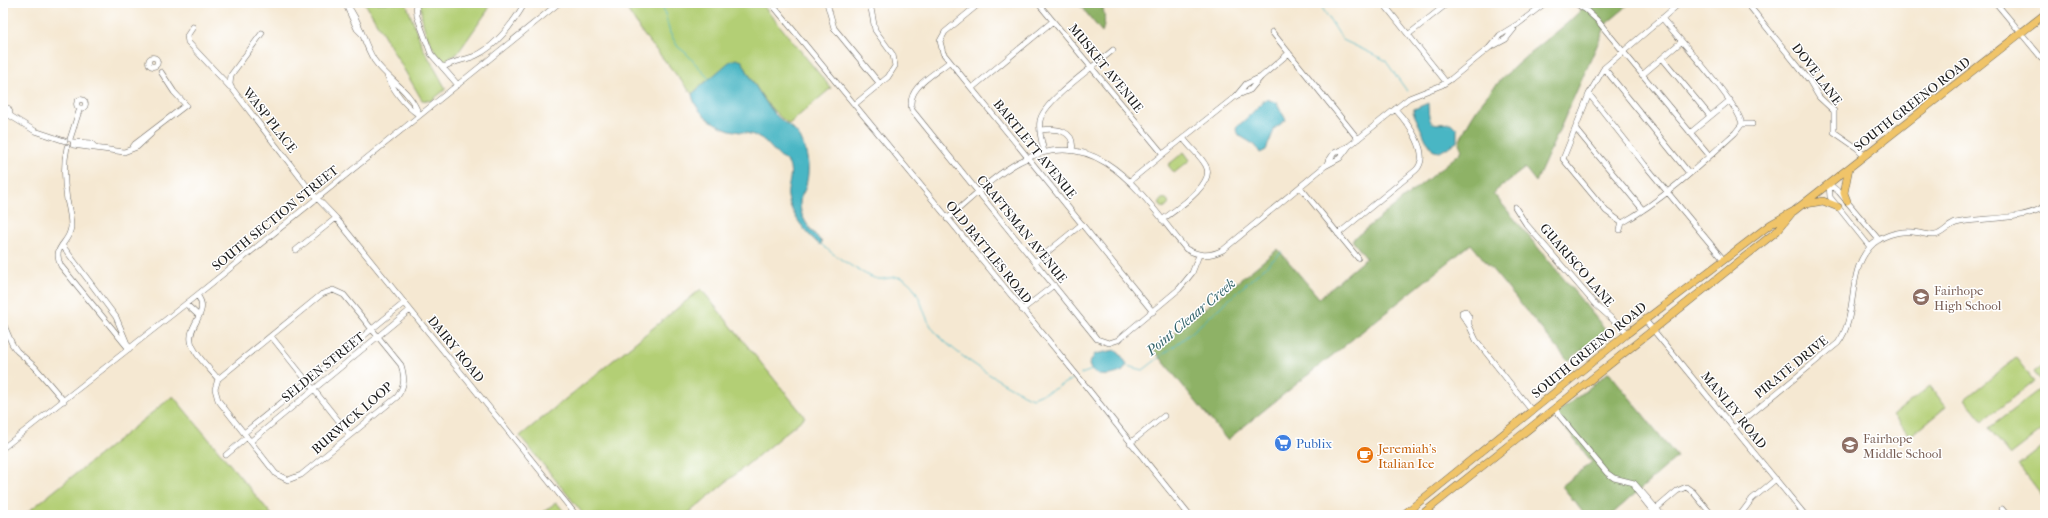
<svg xmlns="http://www.w3.org/2000/svg" width="2048" height="518" font-family="'IM FELL French Canon',serif">
<style>
.green{fill:#b3cf75;stroke:#687648}
.forest{fill:#8eb266;stroke:#556741}
.water{fill:#49b6c4;stroke:#326970}
.lines{fill:none;stroke-linecap:round;stroke-linejoin:round}
.stream{stroke:#49b6c4;stroke-width:1}
.minor-casing{stroke:#68635c;stroke-width:6}
.major-casing{stroke:#68635c;stroke-width:8}
.minor{stroke:#fff;stroke-width:5}
.major{stroke:#f0c469;stroke-width:7}
.labels{text-anchor:middle;dominant-baseline:central;stroke-width:3;stroke-linejoin:round;paint-order:stroke}
.street-label{font-size:13px;fill:#1c1c1c;stroke:#fff}
.education-label{font-size:13px;fill:#785e54;stroke:#fff;text-anchor:start}
.shop-label{font-size:13px;fill:#366cbe;stroke:#fff;text-anchor:start}
.food-label{font-size:13px;fill:#c56008;stroke:#fff;text-anchor:start}
.water-label{font-size:14px;font-style:italic;fill:#306168;stroke:#fff}
</style>
<rect width="100%" height="100%" fill="#fff"/>
<filter id="ink" filterUnits="userSpaceOnUse"><feTurbulence type="fractalNoise" baseFrequency=".025" numOctaves="2"/><feDisplacementMap in="SourceGraphic" scale="8" xChannelSelector="R" yChannelSelector="G"/><feConvolveMatrix kernelMatrix="1 2 1 2 8 2 1 2 1" color-interpolation-filters="sRGB"/></filter>
<filter id="wash" filterUnits="userSpaceOnUse"><feTurbulence type="fractalNoise" baseFrequency=".012" numOctaves="4" result="noise"/><feDisplacementMap in="SourceGraphic" scale="16" xChannelSelector="R" yChannelSelector="G"/><feGaussianBlur stdDeviation="0.9" result="paint"/><feColorMatrix in="noise" values="0 0 0 0 0 0 0 0 0 0 0 0 0 0 0 0 0 1.4 0 .05"/><feComposite in="paint" operator="in"/></filter>
<g filter="url(#wash)">
<rect width="100%" height="100%" fill="#f5e8d2"/>
<path class="green" d="M365,3H406L422,46L446,89L431,101L422,100Z
M421,3H489L488,10L457,54L443,61C429,45 420,24 421,3Z
M623,3H761L831,88L789,124C766,108 754,84 742,61L705,82L692,94L643,34Z
M1184,152L1190,160L1174,173L1168,165Z
M1159.5 203a4.5 4.5 0 1 1 9 0a4.5 4.5 0 1 1-9 0Z
M701,289L805,417L686,515H584L520,436Z
M2016,358L2034,381L1983,421L1965,399Z
M2045,364V387L2034,372Z
M1930,386L1946,407L1910,436L1893,415Z
M2040,389L2045,396V428L2010,455L1989,428Z
M173,396L272,515H24Z
M2045,444V500L2018,465Z
M556,502L567,515H540Z"/>
<path class="forest" d="M1078,3H1101C1105,13 1106,22 1102,32Z
M1587,3H1631L1607,23L1536,182L1525,168L1493,193L1606,330L1568,361L1471,244L1227,440L1154,350L1278,249L1319,298L1366,258L1352,240L1459,154L1462,150L1459,143C1475,102 1505,73 1539,46C1556,32 1573,20 1587,3Z
M1609,372L1677,457L1611,515H1585L1562,486L1592,462L1555,415Z"/>
<path class="water" d="M736,59L742,61C751,79 761,97 774,113C783,124 798,128 803,144C809,160 810,172 805,189C804,192 802,194 801,197C796,214 811,231 822,242L820,245C806,233 791,215 788,197C786,187 796,170 786,161C784,159 781,159 779,156C773,151 767,141 759,137C750,133 739,132 730,130C712,124 695,112 692,94L729,62Z
M1267,99L1277,103L1286,120L1275,128L1266,150L1260,153L1255,145L1240,136L1236,130L1237,126C1246,121 1258,105 1262,104V101Z
M1428,103C1429,125 1429,125 1451,123L1457,129V142L1440,152L1434,151L1426,140L1413,112L1414,109Z
M1115,350L1120,354L1127,364L1123,371C1113,376 1092,380 1089,364L1095,354Z"/>
<g class="lines">
<path class="stream" d="M662,3L670,33L678,47L686,53L709,79
M1319,3L1343,40L1385,60L1407,91
M821,244C830,253 866,277 878,279C888,280 898,273 907,281C921,291 922,313 931,326C944,348 1008,388 1032,398L1054,389L1074,378
M1127,366L1143,370L1191,333L1282,252
M1081,374L1092,370"/>
</g>
</g>
<g filter="url(#ink)">
<g class="lines">
<defs>
<path id="minor" d="M345,3C361,20 362,41 374,60C388,80 411,90 419,115
M416,3L417,16L431,54L458,85
M771,3L1080,379L1189,515
M827,3L834,28L880,84
M980,3L945,32L940,41L943,53L1153,312
M1038,3L1163,154L1236,96L1246,84L1261,77L1250,90L1236,96
M1383,3L1446,82
M1575,3L1586,10L1597,20L1709,155
M1747,3L1809,80L1819,97L1834,111V132L1857,148L1865,156
M1996,3L2045,62
M346,5L357,29L362,34
M1662,18C1678,38 1738,103 1742,124
M193,27L187,36L188,42L230,87
M1272,32L1358,139
M262,33L231,75L230,84L231,87L313,194L336,218L576,515
M1409,34L1448,3
M1491,47L1506,39L1514,29
M148.5 62a4.5 4.5 0 1 1 9 0a4.5 4.5 0 1 1-9 0Z
M1662,58L1710,116
M949,62C935,74 905,88 912,110L1097,339L1109,343L1118,340L1179,289L1192,273L1199,255
M443,68C451,61 466,60 475,56C497,46 513,23 525,3
M1604,68L1689,173
M387,75C393,90 405,106 419,115
M1642,75L1681,42
M1261,77L1289,53
M972,88L1053,21
M1589,94L1645,165L1723,259
M76.5 104a4.5 4.5 0 1 1 9 0a4.5 4.5 0 1 1-9 0Z
M854,105L888,77L895,66L893,55L875,30L870,3
M3,108H8L10,112L8,116L3,117
M9,115L35,131L65,141
M1742,124H1752
M1576,129L1643,210
M1041,130C1056,128 1076,130 1072,151
M1690,133L1730,100
M70,139L80,108
M73,142L91,143L96,148
M73,145L124,152L137,147L151,134
M67,147C63,165 64,182 67,200C69,208 71,218 71,227C69,245 51,246 61,266L129,349
M132,148L135,144L186,105L174,92L161,72
M1044,152C1042,142 1038,130 1040,121C1043,101 1096,65 1113,50
M1326,165L1334,153L1349,146L1409,98L1442,85L1451,79L1489,48L1500,35L1518,24L1545,3
M1130,181L1163,154
M1829,184L1830,197L1870,247
M1829,184L1839,192L1879,240
M1300,187L1358,258
M1515,207L1526,224L1595,304L1628,333
M947,219C970,200 993,176 1019,162C1099,120 1142,196 1186,249C1199,256 1209,257 1223,250L1325,166L1340,158L1349,146
M1162,220C1175,210 1216,184 1206,166C1201,156 1190,148 1184,139
M1622,223L1606,211L1563,159L1589,94L1604,68L1680,3
M1622,223C1663,200 1700,165 1735,133L1742,124
M1620,230L1622,223
M1338,234L1416,170C1432,154 1407,122 1395,109
M62,245L116,317L128,346
M296,250L336,218
M1035,262L1082,224
M333,290L344,295L401,365C405,378 405,386 397,397L301,475L288,480L276,474L218,400L215,389L218,379L322,294Z
M197,295C211,312 188,324 191,341C192,352 211,370 218,379
M186,304L199,316
M1022,310L1054,285
M1465,311L1469,317V325L1462,315V312Z
M1645,320L1805,515
M3,323L12,344L17,351L35,367L64,401
M1469,325L1476,340L1532,411
M271,336L350,435
M1555,407L1558,414L1607,473L1614,478L1634,483L1662,515
M1734,428L1838,343C1859,315 1846,273 1870,247C1879,237 1898,230 1912,232C1920,232 1927,236 1935,235C1943,234 1948,225 1956,223C1982,217 2023,221 2045,206
M244,433L404,303
M251,441L410,310
M1130,443L1164,416
M3,448L197,295L559,3
M226,455L247,437
M1634,484L1636,490L1656,515
M2002,509L2007,515
M1649,515L1677,491L1686,487L1693,492L1712,515
M1740,515L1752,499L1776,479"/>
<path id="major" d="M1847,201L1844,193L1849,168
M1806,204L1823,201L1838,207
M1403,515L1628,333L1771,224L1794,211L2045,14
M1421,515L1777,231L1791,214"/>
</defs>
<use href="#minor" class="minor-casing"/>
<use href="#major" class="major-casing"/>
<use href="#minor" class="minor"/>
<use href="#major" class="major"/>
</g>
</g>
<defs>
<symbol id="school-disc" viewBox="-11 -11 22 22"><circle r="9.5" fill="#8d6e63" stroke="#fff"/><path d="M0-5L7-2L0 1L-7-2ZM-4 1L0 2.5L4 1V4Q0 6-4 4Z" fill="#fff"/></symbol>
<symbol id="supermarket-disc" viewBox="-11 -11 22 22"><circle r="9.5" fill="#3f7fe0" stroke="#fff"/><path d="M-6-5.5h2.5l.6 2H6L4.5 2H-2.5L-4.4-4H-6ZM-1.5 3.2a1.3 1.3 0 1 0 .1 0ZM3 3.2a1.3 1.3 0 1 0 .1 0Z" fill="#fff"/></symbol>
<symbol id="cafe-disc" viewBox="-11 -11 22 22"><circle r="9.5" fill="#e8710a" stroke="#fff"/><path d="M-5.5-4.5H6V0H3Q3 3.5 0 3.5H-2.5Q-5.5 3.5-5.5 0ZM3-3.2v2h1.7v-2ZM-6 4.5H4V6H-6Z" fill="#fff"/></symbol>
</defs>
<g fill-rule="evenodd">
<use href="#school-disc" x="1911" y="287" width="20" height="20"/>
<use href="#supermarket-disc" x="1273" y="433" width="20" height="20"/>
<use href="#school-disc" x="1840" y="435" width="20" height="20"/>
<use href="#cafe-disc" x="1355" y="445" width="20" height="20"/>
</g>
<g class="labels">
<g class="street-label">
<text transform="translate(1106 68) rotate(51)">MUSKET AVENUE</text>
<text transform="translate(1817 74) rotate(53)">DOVE LANE</text>
<text transform="translate(1912 104) rotate(-38)">SOUTH GREENO ROAD</text>
<text transform="translate(270 120) rotate(52)">WASP PLACE</text>
<text transform="translate(1035 149) rotate(51)">BARTLETT AVENUE</text>
<text transform="translate(275 218) rotate(-39)">SOUTH SECTION STREET</text>
<text transform="translate(1022 229) rotate(51)">CRAFTSMAN AVENUE</text>
<text transform="translate(989 252) rotate(51)">OLD BATTLES ROAD</text>
<text transform="translate(1577 265) rotate(49)">GUARISCO LANE</text>
<text transform="translate(456 349) rotate(51)">DAIRY ROAD</text>
<text transform="translate(1589 350) rotate(-39)">SOUTH GREENO ROAD</text>
<text transform="translate(323 367) rotate(-39)">SELDEN STREET</text>
<text transform="translate(1791 367) rotate(-39)">PIRATE DRIVE</text>
<text transform="translate(1734 410) rotate(51)">MANLEY ROAD</text>
<text transform="translate(352 418) rotate(-41)">BURWICK LOOP</text>
</g>
<g class="education-label">
<text x="1934" y="290">Fairhope<tspan x="1934" dy="15">High School</tspan></text>
<text x="1863" y="438">Fairhope<tspan x="1863" dy="15">Middle School</tspan></text>
</g>
<g class="shop-label">
<text x="1296" y="443">Publix</text>
</g>
<g class="food-label">
<text x="1378" y="448">Jeremiah's<tspan x="1378" dy="15">Italian Ice</tspan></text>
</g>
<g class="water-label">
<text transform="translate(1191 317) rotate(-40)">Point Cleaar Creek</text>
</g>
</g>
<rect width="2048" height="518" fill="none" stroke="#fff" stroke-width="16"/>
</svg>
